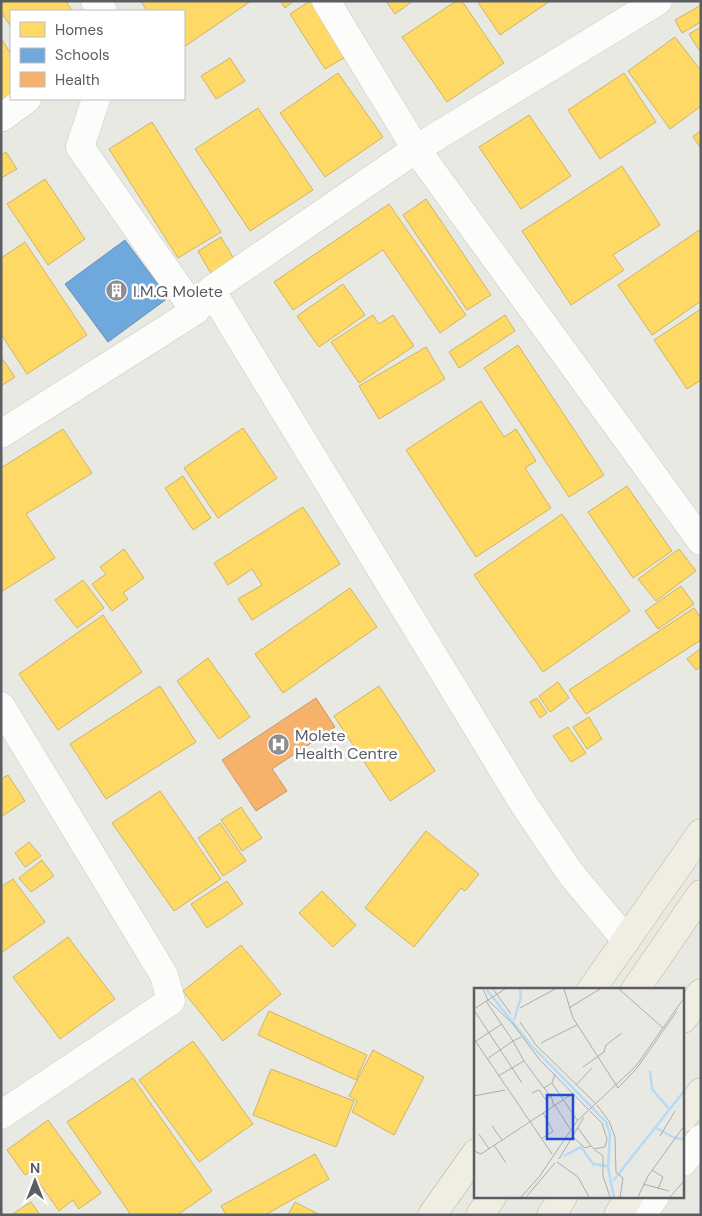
<svg xmlns="http://www.w3.org/2000/svg" width="702" height="1216" font-family="'DM Sans',sans-serif">
<style>
.homes{fill:#ffd966;stroke:#ceb465}
.schools{fill:#6fa8dc;stroke:#6992b7}
.health{fill:#f6b26b;stroke:#c79868}
.lines{fill:none;stroke-linecap:round;stroke-linejoin:round}
.minor-casing{stroke:#c7c7c6;stroke-width:29}
.trunk-casing{stroke:#c0b393;stroke-width:29}
.minor{stroke:#fcfcfb;stroke-width:28}
.trunk{stroke:#f0eee3;stroke-width:28}
.labels{text-anchor:middle;dominant-baseline:central;stroke-width:5;stroke-linejoin:round;paint-order:stroke}
.poi-label{font-size:16px;fill:#5a5d62;stroke:#fff;text-anchor:start}
.inset-river{fill:none;stroke:#b7daf5;stroke-width:2.5}
.inset-road{fill:none;stroke:#acadac;stroke-width:1}
.view{fill:#1d4ed8;fill-opacity:0.15;stroke:#1d4ed8;stroke-width:2.5}
.inset-edge{fill:none;stroke:#5a5d62;stroke-width:2.5}
</style>
<rect width="100%" height="100%" fill="#e9e9e4"/>
<path class="homes" d="M1,1H66L72,11H11V27L1,12Z
M141,1H251L184,47V11H147Z
M280,1H294L285,8Z
M310,1H315L349,55L325,69L290,14Z
M386,1H413L395,14Z
M456,1H462L504,63L447,102L402,37Z
M477,1H550L500,35Z
M701,5V22L682,33L675,20Z
M701,27V53L689,34Z
M675,37L701,71V106L670,129L628,71Z
M1,38L11,54V99L1,107Z
M230,58L245,81L216,99L201,76Z
M338,73L383,137L325,177L280,113Z
M624,73L656,122L600,159L568,110Z
M258,108L313,190L250,231L195,149Z
M529,115L571,176L521,209L479,147Z
M152,122L221,232L178,258L109,149Z
M701,131V149L693,136Z
M6,152L17,169L1,178V155Z
M622,166L660,225L613,255L624,270L571,305L522,231Z
M45,179L85,239L48,265L7,204Z
M426,199L491,295L467,310L403,215Z
M389,204L466,315L440,333L383,250L293,310L274,282Z
M701,229V301L652,335L618,285Z
M221,237L237,264L213,277L198,251Z
M25,242L87,335L27,374L1,334V258Z
M343,284L365,315L319,347L297,316Z
M701,309V380L687,389L654,340Z
M373,315L379,324L393,315L414,346L359,383L331,342Z
M505,315L515,331L459,368L449,352Z
M518,345L604,475L569,497L484,368Z
M426,347L445,379L379,419L359,386Z
M1,357L15,377L1,386Z
M481,401L504,437L516,429L536,461L525,468L551,508L476,557L406,450Z
M243,428L277,478L218,518L184,468Z
M63,429L92,473L26,514L55,558L1,592V468Z
M183,476L211,518L193,530L165,488Z
M627,486L672,551L633,578L588,512Z
M303,507L340,564L252,620L238,599L262,585L252,569L228,585L214,563Z
M562,514L630,611L543,672L474,575Z
M124,549L144,578L123,593L128,599L112,611L92,584L106,574L100,567Z
M679,549L696,571L656,601L638,579Z
M83,580L104,608L77,628L55,600Z
M681,586L694,604L658,629L645,611Z
M350,588L377,627L283,693L255,654Z
M694,608L701,618V640L586,714L569,690Z
M103,615L142,672L58,730L19,674Z
M700,649L701,651V666L696,670L687,659Z
M208,658L250,717L219,739L177,681Z
M558,682L569,698L550,712L539,696Z
M160,686L196,742L106,799L70,744Z
M379,686L435,771L390,801L334,716Z
M537,698L547,713L540,718L530,702Z
M589,717L602,739L587,749L573,727Z
M568,727L586,753L571,762L553,736Z
M8,775L25,801L1,817V779Z
M160,791L221,879L174,911L112,823Z
M241,807L262,838L242,851L221,820Z
M220,823L246,861L223,876L198,838Z
M426,831L479,874L465,891L461,888L414,947L365,908Z
M29,842L41,856L25,867L15,853Z
M42,860L54,876L31,892L19,878Z
M13,879L45,922L1,953V887Z
M227,881L243,904L207,928L191,904Z
M322,891L356,925L333,947L299,913Z
M68,937L115,999L60,1039L13,977Z
M241,945L281,994L223,1041L183,991Z
M269,1011L367,1055L356,1080L258,1035Z
M193,1041L253,1124L199,1162L139,1080Z
M373,1050L424,1077L394,1135L352,1112L357,1101L349,1096Z
M271,1069L354,1101L336,1147L253,1115Z
M133,1078L212,1191L177,1215H131L67,1122Z
M48,1120L101,1193L79,1209L73,1200L59,1211L31,1171L25,1175L7,1150Z
M315,1154L329,1179L265,1215H226L221,1206Z
M31,1202L40,1215H11Z
M295,1202L320,1215H288Z"/>
<path class="schools" d="M125,240L168,298L108,342L65,284Z"/>
<path class="health" d="M316,698L335,727L272,769L287,791L256,811L222,760Z"/>
<g class="lines">
<defs>
<path id="minor" d="M95,1L103,11
M326,1L416,149L701,541
M96,99L80,147L195,311
M1,118L27,99
M211,290L525,806L571,874L626,940
M1,434L195,311L211,290L416,149L658,1
M1,706L164,975L171,1001L1,1115
M683,1162L701,1139
M641,1215L655,1197"/>
<path id="trunk" d="M591,990L701,833
M635,990L701,894
M683,1019L701,993
M683,1118L701,1092
M432,1215L476,1153
M480,1215L492,1197
M551,1215L563,1197
M618,1215L629,1197"/>
</defs>
<use href="#minor" class="minor-casing"/>
<use href="#trunk" class="trunk-casing"/>
<use href="#minor" class="minor"/>
<use href="#trunk" class="trunk"/>
</g>
<defs>
<symbol id="building-disc" viewBox="-11 -11 22 22"><circle r="9.5" fill="#8c8e90" stroke="#fff"/><path d="M-4-6H4V6H1V3H-1V6H-4ZM-2.5-4.3h1.7v1.8h-1.7ZM.8-4.3h1.7v1.8H.8ZM-2.5-1h1.7V.8h-1.7ZM.8-1h1.7V.8H.8Z" fill="#fff"/></symbol>
<symbol id="hospital-disc" viewBox="-11 -11 22 22"><circle r="9.5" fill="#8c8e90" stroke="#fff"/><path d="M-5-5h3v3.5h4V-5h3V5h-3V1.5h-4V5h-3Z" fill="#fff"/></symbol>
</defs>
<g fill-rule="evenodd">
<use href="#building-disc" x="104" y="278" width="25" height="25"/>
<use href="#hospital-disc" x="266" y="732" width="25" height="25"/>
</g>
<g class="labels">
<g class="poi-label">
<text x="133" y="291">I.M.G Molete</text>
<text x="295" y="735">Molete<tspan x="295" dy="18">Health Centre</tspan></text>
</g>
</g>
<g transform="translate(474 988)">
<rect width="210" height="210" fill="#e9e9e4"/>
<path class="inset-river" d="M12,1L57,57L132,134L136,146L134,180L140,209M40,32L47,9L46,1M176,83L178,101L196,122M182,140L201,150L210,151M90,168L107,159L119,176L134,178M139,193L210,103"/>
<path class="inset-road" d="M9,1L14,12L39,36L65,71L114,121M19,1L37,26M90,1L99,30L144,100L163,80L203,23M145,1L189,40M12,13L39,53L13,71M46,20L81,1M95,20L126,1M0,21L31,1M0,22L48,95M46,34L62,57L122,116M47,49L39,53L50,73M0,51L78,166M2,53L28,36M67,55L103,37M109,79L130,64L132,57L148,45M81,86L78,95L103,132M24,88L50,73L70,100L78,95M102,97L118,80M70,100L77,108L80,118M58,105L65,102L72,112L77,108M0,108L31,102M81,117L96,141M123,117L135,133L141,149L142,184L149,190L146,209M116,123L128,135L133,151L131,159L120,161L117,158M18,138L28,152M5,146L15,161M98,148L111,160L117,158L104,140M186,148L201,123M67,151L79,143L69,125M20,157L32,175M121,162L129,168V188L136,209M0,163L7,166L98,106M85,171L110,129M83,174L104,189L115,209M178,182L189,189L184,201M169,196L195,203M53,208L81,175M47,209L65,189L103,133L162,78L210,10M164,209L174,188L210,138M196,209L210,193"/>
<path class="view" d="M73,107H99V151H73Z"/>
<rect width="210" height="210" class="inset-edge"/>
</g>
<rect width="702" height="1216" fill="none" stroke="#5a5d62" stroke-width="5"/>
<rect x="10" y="10" width="175" height="90" fill="#ffffff" stroke="#bdbec0"/>
<rect x="20" y="22" width="25" height="15" fill="#ffd966" stroke="#bdbec0"/>
<text x="55" y="35" font-size="15" fill="#5a5d62">Homes</text>
<rect x="20" y="48" width="25" height="15" fill="#6fa8dc" stroke="#bdbec0"/>
<text x="55" y="60" font-size="15" fill="#5a5d62">Schools</text>
<rect x="20" y="72" width="25" height="15" fill="#f6b26b" stroke="#bdbec0"/>
<text x="55" y="85" font-size="15" fill="#5a5d62">Health</text>
<g transform="translate(35 1181)" stroke="#ffffff" stroke-width="4" paint-order="stroke">
<path d="M0-4L9 19L0 12L-9 19Z" fill="#5a5d62"/>
<text y="-8" font-size="14" font-weight="bold" text-anchor="middle" fill="#5a5d62">N</text>
</g>
</svg>
